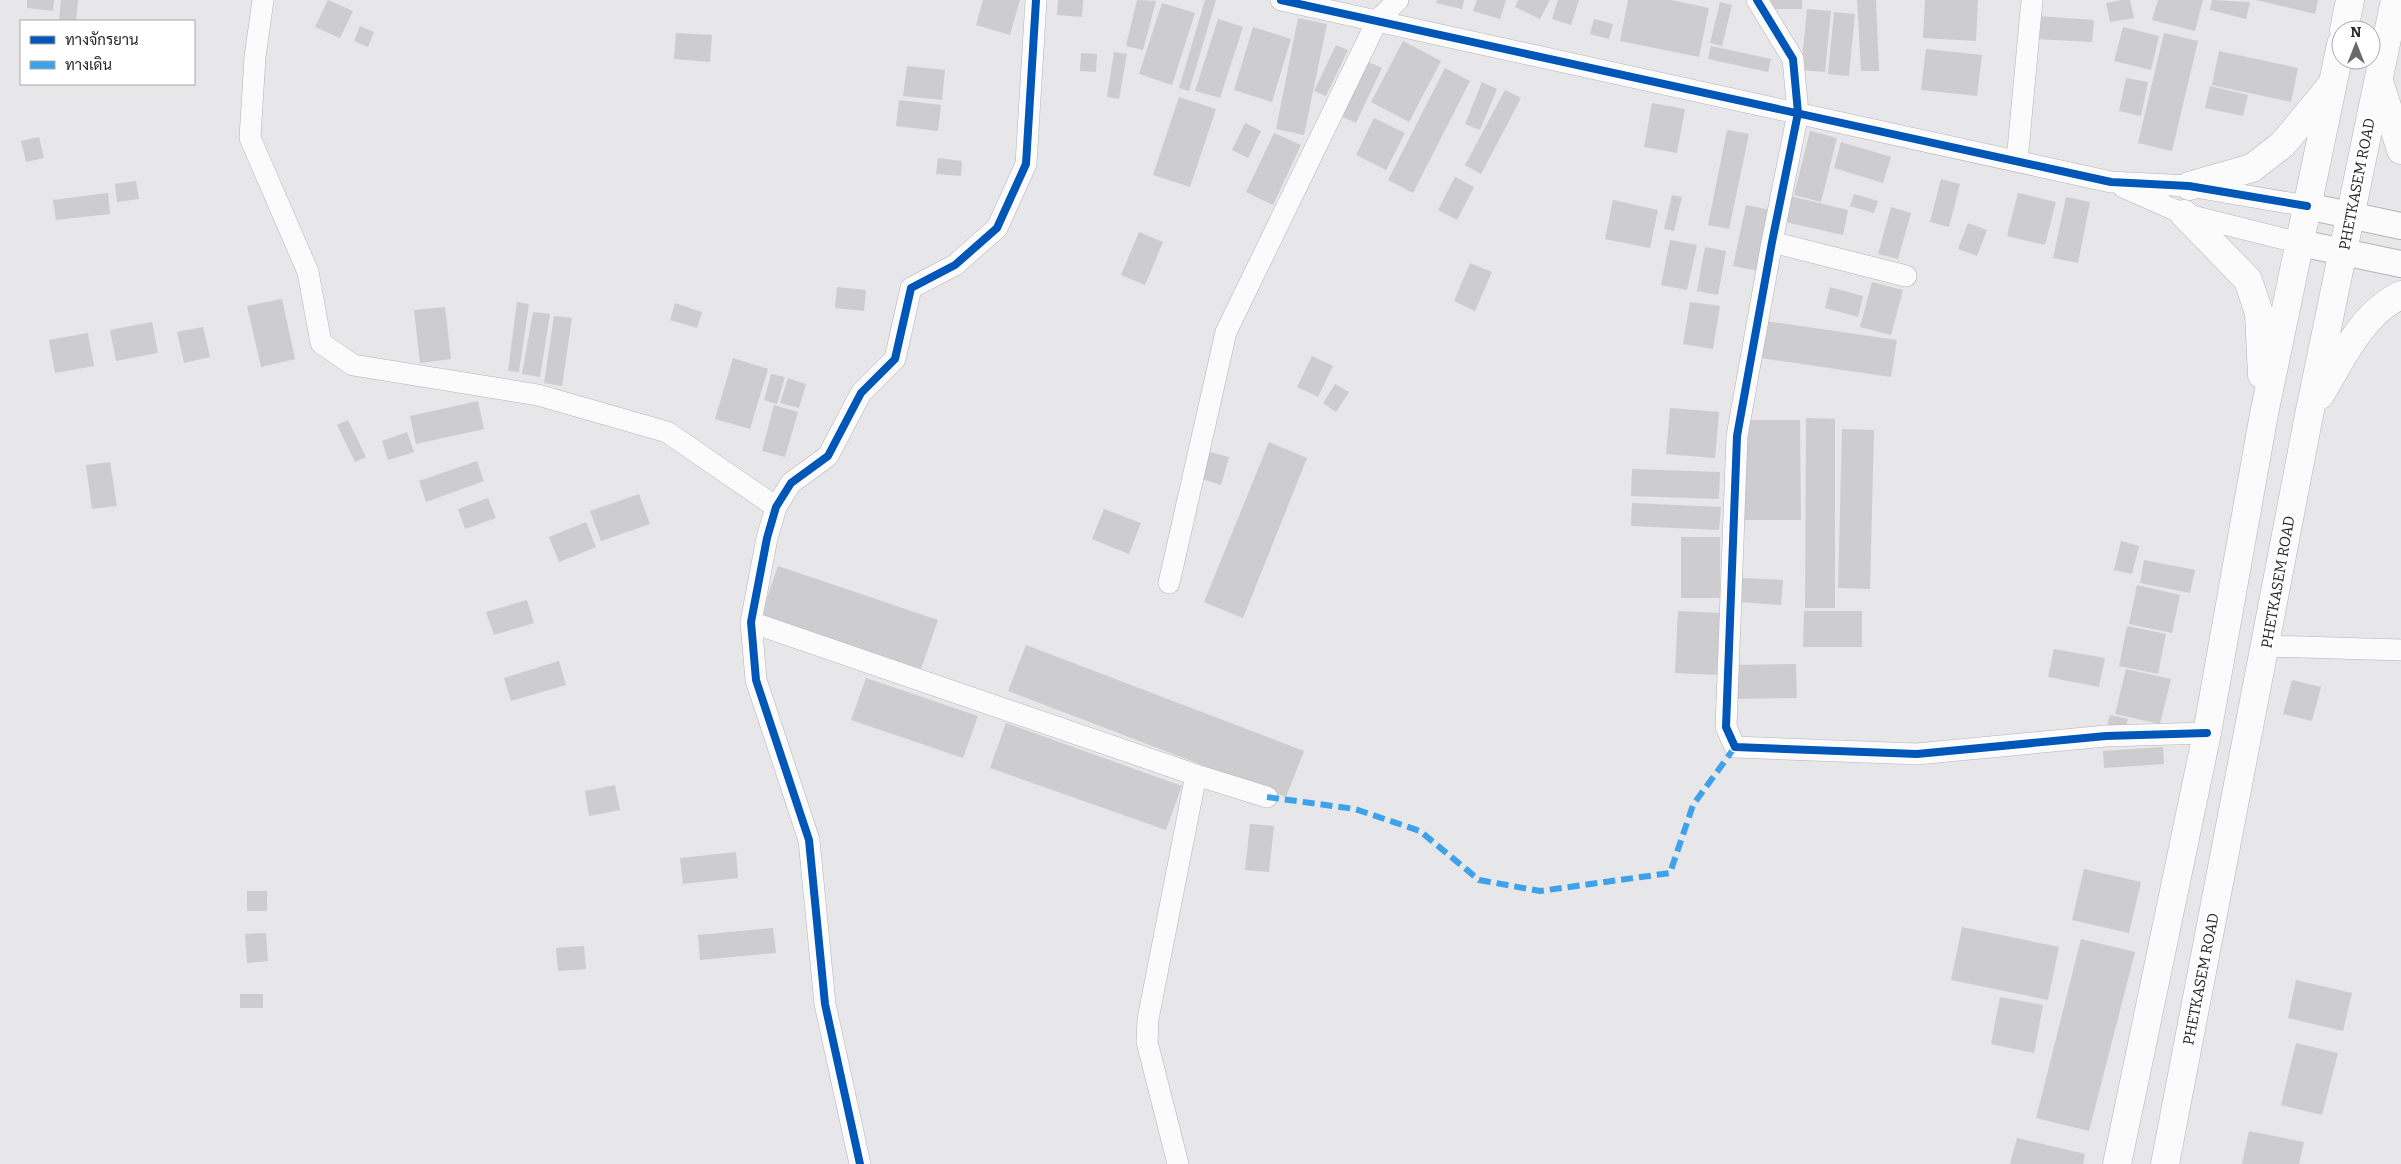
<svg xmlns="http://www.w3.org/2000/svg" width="2401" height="1164" font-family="Bitter,Sarabun,serif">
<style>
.building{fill:#cdcccf}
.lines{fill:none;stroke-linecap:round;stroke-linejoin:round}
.minor-casing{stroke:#b4b3b6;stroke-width:22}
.major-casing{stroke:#b4b3b6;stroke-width:28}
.highway-casing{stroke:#b4b3b6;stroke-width:29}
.minor{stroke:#fbfbfc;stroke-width:21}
.major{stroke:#fbfbfc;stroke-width:26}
.highway{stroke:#fbfbfc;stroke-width:28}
.quiet{stroke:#3ea2eb;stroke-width:6;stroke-dasharray:12 6;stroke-linecap:butt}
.cycleway-casing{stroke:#fff;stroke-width:11}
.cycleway{stroke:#0057b8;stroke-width:8}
.labels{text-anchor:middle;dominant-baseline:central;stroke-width:4;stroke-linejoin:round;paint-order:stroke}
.street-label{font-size:15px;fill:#272628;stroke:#fff}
</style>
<rect width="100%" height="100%" fill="#e7e6e9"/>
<path class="building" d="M27,0H54L53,11L27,8Z
M61,0H78L76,21H59Z
M328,0L353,11L340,38L315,27Z
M983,0H1020L1010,35L976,25Z
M1058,0H1083L1082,17L1057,15Z
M1137,0L1156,1L1143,50L1126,46Z
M1205,0H1216L1189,91L1179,88Z
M1437,0H1464L1462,9L1436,3Z
M1477,0H1506L1500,19L1473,11Z
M1518,0H1550L1540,19L1515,7Z
M1558,0H1579L1571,25L1552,19Z
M1628,0H1671L1709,8L1699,57L1620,41Z
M1770,0H1802V9H1769Z
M1857,0H1876L1879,71H1861Z
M1925,0H1978L1976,41L1923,38Z
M2122,0H2130L2134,18L2110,22L2106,3Z
M2158,0H2203L2195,31L2152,20Z
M2212,0L2250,2L2246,19L2210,10Z
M2256,0H2318L2315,14Z
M1720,2L1732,5L1722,46L1710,43Z
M1162,3L1195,13L1172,85L1139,74Z
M1807,9L1831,11L1825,72L1801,70Z
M1834,12L1855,14L1849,76L1828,74Z
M2037,16L2094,20L2092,42L2035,39Z
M1298,18L1327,24L1304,135L1276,129Z
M1218,19L1243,27L1220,98L1195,91Z
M1594,19L1613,24L1609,39L1590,34Z
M360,26L374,32L368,47L354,41Z
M1253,27L1291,39L1272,102L1234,90Z
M2123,27L2159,36L2151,70L2114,61Z
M676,33L712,35L710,62L674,59Z
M2164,33L2198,41L2172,151L2138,143Z
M1403,41L1441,61L1409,122L1371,102Z
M1336,45L1348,50L1326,96L1314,91Z
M1711,46L1771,59L1768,72L1708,59Z
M1926,49L1982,55L1977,96L1921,90Z
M2219,51L2298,68L2291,102L2212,85Z
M1114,52L1127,54L1119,99L1107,97Z
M1081,53L1097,54L1096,72L1080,71Z
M1362,59L1382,68L1356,123L1336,114Z
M907,66L945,70L942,100L903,96Z
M1445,68L1470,81L1413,193L1388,180Z
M2126,78L2148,82L2141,116L2119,111Z
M1482,82L1497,89L1480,130L1465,124Z
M2210,86L2248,95L2243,116L2205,108Z
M1505,90L1521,98L1481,174L1465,165Z
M1179,97L1216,109L1190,187L1153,175Z
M899,100L941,105L938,131L896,126Z
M1652,103L1685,109L1677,153L1644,147Z
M1374,118L1405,133L1386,170L1356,155Z
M1245,123L1261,131L1248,158L1232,150Z
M1727,130L1749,134L1729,229L1708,225Z
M1810,131L1837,138L1821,202L1794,195Z
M1274,133L1301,145L1273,205L1246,192Z
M39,137L44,158L26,162L21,141Z
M1841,142L1891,157L1883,183L1834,168Z
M938,158L962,161L961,176L936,174Z
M1455,177L1474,187L1457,220L1438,210Z
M1941,179L1960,184L1949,227L1930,222Z
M136,181L139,199L117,202L115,184Z
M108,193L110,214L56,220L53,200Z
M2018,193L2056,202L2045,245L2007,236Z
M1854,194L1878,201L1874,213L1850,206Z
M1672,195L1682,197L1674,231L1664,229Z
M1790,196L1848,210L1843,235L1785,222Z
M2066,197L2090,202L2078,263L2053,258Z
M1613,200L1658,210L1650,248L1605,239Z
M1746,205L1771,210L1758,271L1733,266Z
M1891,207L1911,213L1898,259L1878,254Z
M1968,223L1987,230L1977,256L1958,249Z
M1139,232L1163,242L1145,285L1121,275Z
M1670,240L1697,245L1687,290L1661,285Z
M1705,247L1726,251L1718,295L1697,291Z
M1470,263L1492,272L1475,311L1454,301Z
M1872,282L1903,290L1891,335L1860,327Z
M837,287L866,290L864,311L835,308Z
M1830,287L1863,296L1858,317L1825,308Z
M282,299L295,359L261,367L247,306Z
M517,302L529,304L519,372L508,371Z
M1690,302L1720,306L1713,349L1683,344Z
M675,303L702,312L697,328L670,320Z
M445,307L451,359L420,363L414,310Z
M533,312L550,314L540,377L522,374Z
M554,316L572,318L562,386L544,383Z
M1765,321L1897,340L1891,377L1760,358Z
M152,322L158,353L116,361L110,330Z
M203,327L210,357L184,363L177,332Z
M88,333L94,366L55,373L49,340Z
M1312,356L1333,366L1318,397L1297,387Z
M733,358L768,369L750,429L715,419Z
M771,374L785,377L777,404L764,400Z
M788,378L806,384L799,408L780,403Z
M1335,384L1349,392L1336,412L1323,403Z
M478,401L484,429L416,444L410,416Z
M774,405L798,412L785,457L762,451Z
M1670,408L1719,412L1715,458L1666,454Z
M1806,418L1835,419V608H1805Z
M348,420L366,457L355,462L337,425Z
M1741,420H1800L1801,520H1741Z
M1842,429L1874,430L1870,589L1838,588Z
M407,432L414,452L388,460L382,441Z
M1269,442L1307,458L1243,618L1204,602Z
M1210,452L1229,457L1221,485L1202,479Z
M477,461L484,481L426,502L419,481Z
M110,462L117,506L92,509L86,465Z
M1632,469L1720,472L1719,499L1631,496Z
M639,494L650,524L601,541L590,511Z
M488,498L496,518L465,529L458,509Z
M1632,503L1721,507L1719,530L1631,526Z
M1104,509L1141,523L1129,554L1092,539Z
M586,522L596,547L559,562L549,537Z
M1681,537H1720V598H1681Z
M2121,541L2139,546L2132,574L2114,570Z
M2144,560L2195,570L2190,593L2140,583Z
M778,566L938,620L921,669L761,615Z
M1742,578L1783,580L1781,605L1741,602Z
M2137,585L2180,595L2172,633L2129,624Z
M527,600L534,623L494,635L486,612Z
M1678,611L1720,613L1717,675L1675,673Z
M1804,611H1862V647H1803Z
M2127,626L2166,634L2158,674L2119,666Z
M1026,645L1304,751L1286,797L1008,691Z
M2054,649L2105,658L2099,687L2048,677Z
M559,661L566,685L511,701L504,678Z
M1796,664L1797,698L1734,699V665Z
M2126,669L2171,679L2160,724L2115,714Z
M866,678L978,716L963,758L851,720Z
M2292,680L2321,687L2312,721L2283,714Z
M2110,715L2128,719L2125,731L2107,726Z
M1006,723L1182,786L1166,830L990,768Z
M2163,747L2164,764L2104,768L2103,751Z
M615,785L620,810L589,816L585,791Z
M1250,824L1274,826L1269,872L1245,870Z
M736,852L738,878L683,884L680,858Z
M2084,869L2141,882L2129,933L2072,920Z
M247,891H267V911H247Z
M1962,927L2059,947L2048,1000L1951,980Z
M773,928L776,953L700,960L698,935Z
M266,933L268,961L247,963L245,934Z
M2081,939L2135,952L2089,1131L2036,1118Z
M584,946L586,969L558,971L556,948Z
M2296,980L2352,993L2343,1031L2288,1018Z
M240,994H263V1008H240Z
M2000,997L2043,1005L2034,1053L1991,1044Z
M2296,1043L2338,1053L2322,1115L2281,1105Z
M2249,1131L2304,1142L2299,1164H2242Z
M2017,1138L2085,1154L2083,1164H2010Z"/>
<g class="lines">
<defs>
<path id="minor" d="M263,0L255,57L250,138L308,272L321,343L353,365L538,395L667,432L776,507
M1281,0L2111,182L2189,186L2307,206
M1757,0L1793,59L1798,113L1772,242L1737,436L1726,727L1735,747L1917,754L2106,736L2207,733
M2017,161L2032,0
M2123,187L2184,214L2300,243
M1772,242L1906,276
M1169,583L1226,332L1377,21L1398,0
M751,622L1196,775L1267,797
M2266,646L2401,650
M860,1164L825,1004L809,840L756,680L751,622L767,538L776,507L791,483L828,456L861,393L895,359L911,288L955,265L997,228L1026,164L1036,0
M1178,1164L1147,1042L1148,1019L1196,775"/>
<path id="major" d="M2307,206L2401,226
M2300,243L2401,264"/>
<path id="highway" d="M2344,30L2350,0
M2379,81L2401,150
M2189,186L2252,168L2283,144L2330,87
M2184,214L2248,280L2259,313L2262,375
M2320,395C2342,359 2361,314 2401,295
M2117,1164L2207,733L2264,414L2341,44
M2165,1164L2309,415L2395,0"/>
</defs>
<use href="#minor" class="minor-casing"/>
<use href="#major" class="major-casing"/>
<use href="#highway" class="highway-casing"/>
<use href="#minor" class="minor"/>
<use href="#major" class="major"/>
<use href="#highway" class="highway"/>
<path class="quiet" d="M1267,797L1355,809L1420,831L1479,880L1540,891L1670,873L1693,805L1735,747"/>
<defs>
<path id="cycleway" d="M1281,0L2111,182L2189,186L2307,206
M1757,0L1793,59L1798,113L1772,242L1737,436L1726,727L1735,747L1917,754L2106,736L2207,733
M860,1164L825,1004L809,840L756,680L751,622L767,538L776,507L791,483L828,456L861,393L895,359L911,288L955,265L997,228L1026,164L1036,0"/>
</defs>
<use href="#cycleway" class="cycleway-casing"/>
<use href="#cycleway" class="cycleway"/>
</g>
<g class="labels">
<g class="street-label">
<text transform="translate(2357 184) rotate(-79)">PHETKASEM ROAD</text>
<text transform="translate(2278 582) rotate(-80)">PHETKASEM ROAD</text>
<text transform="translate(2201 979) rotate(-79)">PHETKASEM ROAD</text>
</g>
</g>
<rect x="20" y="20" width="175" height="65" fill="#ffffff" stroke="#a9a8a9"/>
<rect x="30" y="36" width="25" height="8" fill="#0057b8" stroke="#a9a8a9"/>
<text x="65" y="45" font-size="15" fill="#272628">ทางจักรยาน</text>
<rect x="30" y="61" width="25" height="8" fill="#3ea2eb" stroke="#a9a8a9"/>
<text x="65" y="70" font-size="15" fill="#272628">ทางเดิน</text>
<g transform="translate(2356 45)"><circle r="24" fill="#ffffff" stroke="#a9a8a9"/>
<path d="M0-4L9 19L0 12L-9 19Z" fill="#6a696c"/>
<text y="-8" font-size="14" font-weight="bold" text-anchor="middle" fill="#272628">N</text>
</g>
</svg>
